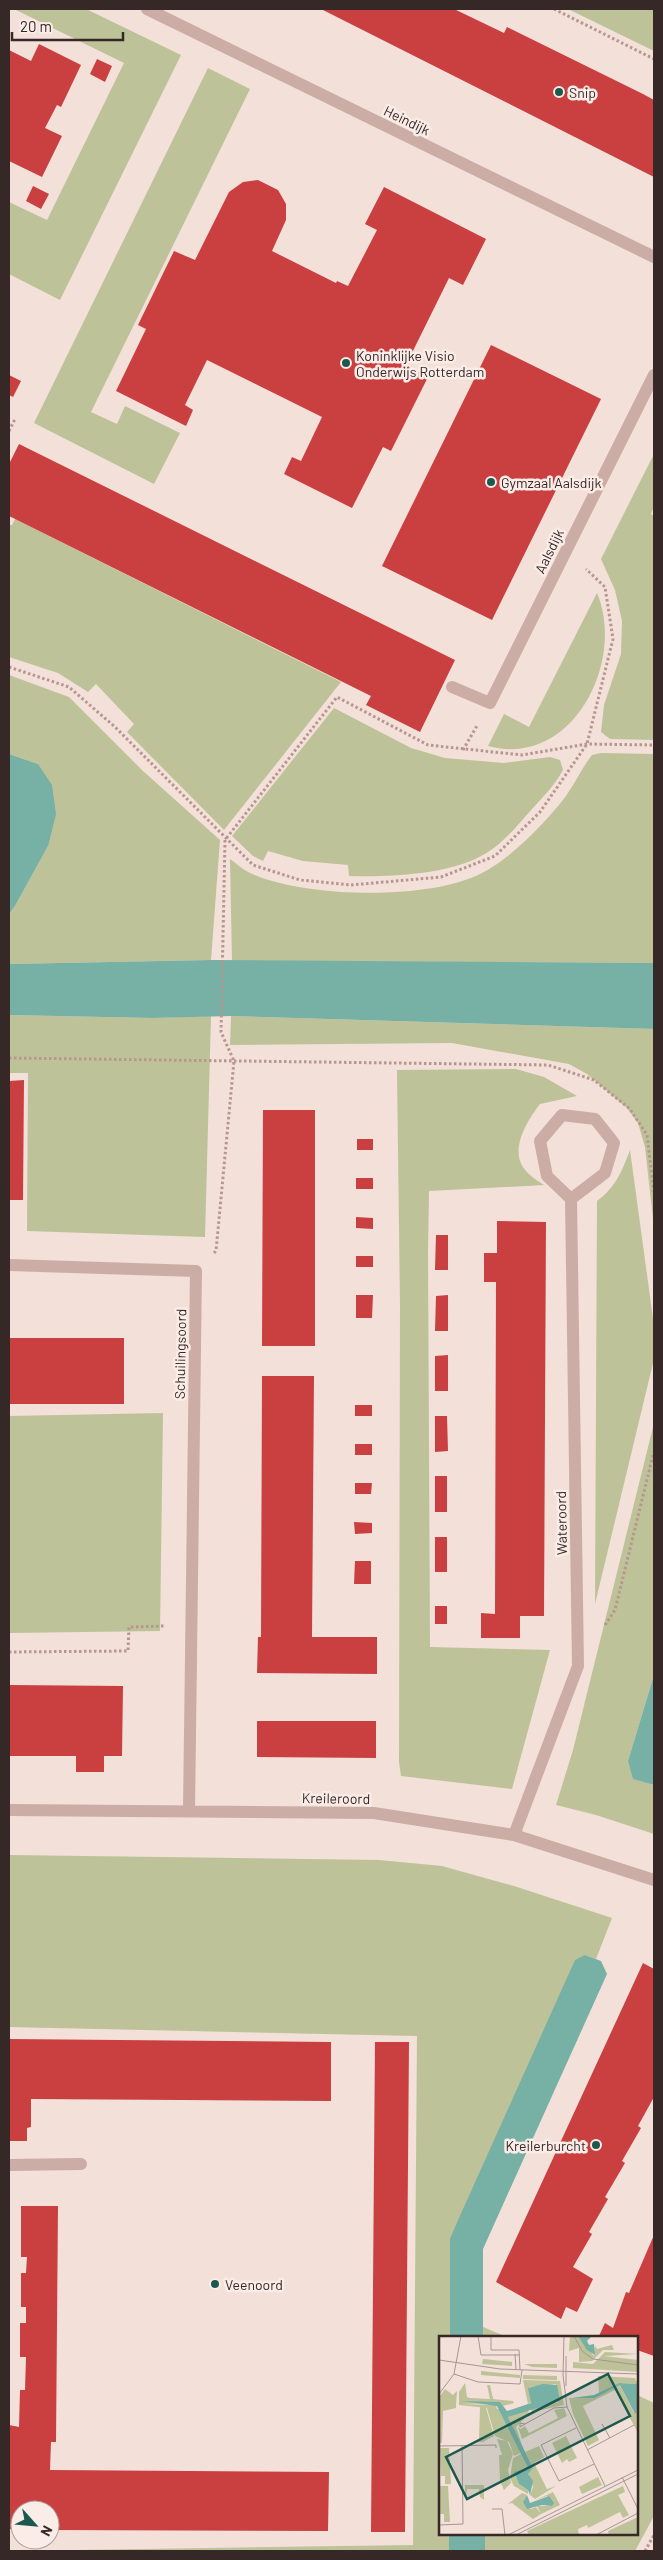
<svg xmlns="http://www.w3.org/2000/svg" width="663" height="2560" font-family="Barlow,sans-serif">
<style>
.green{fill:#bec299}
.water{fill:#77b0a5}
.building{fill:#ca3f40}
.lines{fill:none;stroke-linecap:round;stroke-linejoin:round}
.path{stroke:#b7968f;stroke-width:3;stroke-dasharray:2.5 2.5;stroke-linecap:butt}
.street{stroke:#cbada5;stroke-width:12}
.poi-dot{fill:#1b594e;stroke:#faece6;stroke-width:2}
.labels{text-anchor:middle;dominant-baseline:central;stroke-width:5;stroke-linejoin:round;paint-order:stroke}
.poi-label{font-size:14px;fill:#362827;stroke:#faece6;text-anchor:start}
.street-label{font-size:14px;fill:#362827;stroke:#faece6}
.inset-road{fill:none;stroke:#a79692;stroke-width:1}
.view{fill:#1b594e;fill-opacity:0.15;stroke:#1b594e;stroke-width:2.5}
.inset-edge{fill:none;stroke:#362827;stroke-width:2.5}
</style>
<rect width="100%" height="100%" fill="#f2e0d9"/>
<path class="green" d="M14,9H86L181,55L60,300L9,274V202L47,220L124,63Z
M568,9H654V51Z
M208,68L250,89L91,412L117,424L125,406L180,433L154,484L34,423Z
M654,454V507L651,514L654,516V740L610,739L601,732L604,705L621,654L622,621L615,590L601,559Z
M15,519L341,682L224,830L127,732L134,724L96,684L88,692L58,673L9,657V525H12Z
M597,593C626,662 572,769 488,746L504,714L529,727Z
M9,675L69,697L143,771L220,840L211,960L9,964V914L15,906L48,846L38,764L9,754Z
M334,708L411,748L445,758L504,763L550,757L560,760L563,770C555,785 543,797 532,809C519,824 505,841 488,852C454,875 389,877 349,876L348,865L303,861L268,851L263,861L253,856L232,836Z
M601,753L654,754V963L232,961L230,859C236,863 242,869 248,872C302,898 429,901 482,873C511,858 543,825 563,800C574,786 581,769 592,755Z
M9,1015L152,1018L211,1016L205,1237L27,1231L28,1073H9Z
M231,1016L654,1029V1228L645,1147L638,1123L627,1108L587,1074L569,1064L452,1043L230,1045Z
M516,1069L544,1077L577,1096L540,1104C527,1121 508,1151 526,1171C530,1176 538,1181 544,1185L429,1191L428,1252L430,1647L550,1650L512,1789L401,1776L399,1762L400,1306L397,1070Z
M630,1150L654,1326V1359L595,1604L597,1201C616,1187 622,1171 630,1150Z
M163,1413L160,1631L9,1633V1416Z
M654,1423V1675L628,1761L634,1779L654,1785V1834L596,1815L556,1805L573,1750Z
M9,1855L379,1860L442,1866L514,1886L612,1918L596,1959L585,1955L450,2238V2337L440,2338V2534H449V2551H9L413,2545L417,2036L9,2027Z
M483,2327L507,2337H483Z
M637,2395L654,2403V2516L635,2551H485V2534H637Z"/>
<path class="water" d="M9,754L38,764L52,785L56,814L48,846L15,906L9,914Z
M211,960L654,963V1029L231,1016L152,1018L9,1015V964Z
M654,1675V1785L633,1779L628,1761Z
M585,1955L601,1961L607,1974L483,2249V2337H450V2238L575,1960Z
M449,2534H485V2551H449Z"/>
<path class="building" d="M321,9H454L504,33L507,27L643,94L654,100V177Z
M39,44L81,65L61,107L57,105L45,128L62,136L42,177L9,161V50L31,61Z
M97,59L112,66L105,82L90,74Z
M258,180L278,190L286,204V220L272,251L336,283L337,281L348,286L377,230L365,224L384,187L486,239L463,285L449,278L406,365L428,377L391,451L383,447L352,508L284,474L292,457L301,461L322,417L207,360L185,405L193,410L186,426L116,391L146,329L138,325L174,251L195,260L229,192L243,182Z
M33,186L49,194L41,209L26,201Z
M491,345L601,399L492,620L382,566Z
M9,375L21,381L13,397L9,395Z
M19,444L455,660L420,732L366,705L371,696L9,516V464Z
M24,1080L23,1200H9V1081Z
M263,1110H315V1346H262Z
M357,1139H373V1150H357Z
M356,1178H373V1189H356Z
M356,1217L373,1218V1229L356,1228Z
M497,1221L546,1222L544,1616H520V1638H481V1613L495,1614L496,1282H484V1253H497Z
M436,1235H448V1270H435Z
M356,1256H373V1267H356Z
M356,1295H373L372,1318H356Z
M448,1295V1331H435L436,1296Z
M9,1338H124V1404H9Z
M448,1355V1391H435V1356Z
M262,1376H314L312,1637H377V1674L257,1673L258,1637H261Z
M355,1405H372V1416H355Z
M435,1416H447L448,1451L435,1452Z
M355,1444H372V1455H355Z
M435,1476H447V1512H435Z
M355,1483H372L371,1494H355Z
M354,1522L372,1523V1533L355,1534Z
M435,1537H447V1572H435Z
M355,1561H371V1584H354Z
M435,1606H447V1624H435Z
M9,1685L123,1686L122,1756H104V1772H76V1756H9Z
M257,1721H376V1758L257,1757Z
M643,1963L654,1969V2097L638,2126L641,2128L622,2161L625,2163L605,2197L608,2199L589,2232L592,2234L573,2267L593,2279L577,2312L566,2307L561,2319L496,2282Z
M9,2039L331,2042V2101L31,2099V2127L27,2128V2141H9Z
M375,2042H409L405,2532H371Z
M21,2206H58L56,2442H51L50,2470L329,2472L328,2531L50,2530V2510H20V2529H9V2425L19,2427L20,2390H25L26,2357H20V2323H26V2307H21V2273H26L27,2257H21Z
M654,2235V2356L637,2350V2338L599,2336L605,2323L613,2328L626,2292L629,2293Z"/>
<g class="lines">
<path class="path" d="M554,9L654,59
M9,431L15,419
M9,667L69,687L115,727L253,865L300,880L351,885L441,877L495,856L540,812L587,744L613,639L605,587L586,569
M463,750L478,724
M9,1058L548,1065L594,1080L630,1109L647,1135L654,1192
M214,1253L216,1251L234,1061L221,1032L225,840L337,697L428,745L522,755L587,744L654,745
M605,1625L615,1610L654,1451
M9,1652L128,1651L129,1627L165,1626
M645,2551L654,2535"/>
<path class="street" d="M147,9L654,257
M452,687L490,703L654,375
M9,1265L196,1271L189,1811
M9,1810L374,1813L514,1835L654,1880
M514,1835L578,1666L571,1199L605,1173L614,1143L595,1119L562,1115L540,1141L547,1176L571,1199
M9,2165L81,2164"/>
</g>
<g class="poi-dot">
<circle cx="559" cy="92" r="5"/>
<circle cx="346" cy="363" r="5"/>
<circle cx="491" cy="482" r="5"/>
<circle cx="596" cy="2145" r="5"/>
<circle cx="215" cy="2284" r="5"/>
</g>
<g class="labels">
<g class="poi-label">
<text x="569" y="92">Snip</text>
<text x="356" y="355">Koninklijke Visio<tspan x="356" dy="16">Onderwijs Rotterdam</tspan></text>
<text x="501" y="482">Gymzaal Aalsdijk</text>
<text x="586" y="2145" text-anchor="end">Kreilerburcht</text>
<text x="225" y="2284">Veenoord</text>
</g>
<g class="street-label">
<text transform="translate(407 120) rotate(26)">Heindijk</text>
<text transform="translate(549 551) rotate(-64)">Aalsdijk</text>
<text transform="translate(180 1354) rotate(-89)">Schuilingsoord</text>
<text transform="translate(561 1523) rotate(-91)">Wateroord</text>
<text transform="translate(336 1798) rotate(1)">Kreileroord</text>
</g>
</g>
<g transform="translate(439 2336)">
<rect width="199" height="199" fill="#f2e0d9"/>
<path d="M131,0H139L155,20L156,10L158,13L173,9L175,14H164L153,25L140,26V12L130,15ZM166,16L199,18L165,20L199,24V36L134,32V26L154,28ZM44,23L73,26V30L43,28ZM85,28H118V32L93,31ZM42,35L81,39V42L42,39ZM84,39L118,40V44L84,43ZM159,40L196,42L199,48L180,47L160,57ZM84,44L121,45L125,69L93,76L91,72L120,66L117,48L90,51L92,66L89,68ZM26,47L28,61L31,62L51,63L48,49H51L54,63L74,65L75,67L64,70L62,67L23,68L57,69L58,73L20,69V56ZM181,49L195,77L199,76V97L176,54L144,70L160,104L149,110L134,78L130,62H156ZM6,53L14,59L18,55L17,69V72L4,75L3,107H0V61ZM41,71L47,72L55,100L44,106H34L40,104ZM48,72L60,73L82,117L75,120L70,106L56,100ZM125,72L128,80L83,103L79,91L82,93L86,90L90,97L119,82L115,74ZM89,73L90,78L77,91L85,115L69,81ZM127,100L138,122L130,126L128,123L123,127L113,107ZM58,103L68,105L74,118L69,134L72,147L65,154L61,145L60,119H63ZM100,110L105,121L95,127L108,153L117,150L96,163L91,159L94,151L89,138L94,132L86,116ZM1,112H10L12,148H6V140H2ZM82,118L89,132L76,139L80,148L89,154V158L75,150L71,142L74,122ZM159,141L163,149L143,158L140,151ZM26,149H45V164L41,161L40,153H28L26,165ZM1,150H9L11,186H5V178H1ZM184,150L186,156L179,159L190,179L184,182L181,176L149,192L148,189L139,193L140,199H90L88,195ZM114,156L121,169L102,178L98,170H113L108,160L95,165ZM83,157L88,159L85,164L92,173L97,171L102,178L94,183L73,167L69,168ZM199,181V199H170L169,195Z" fill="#bec299"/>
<path d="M139,0H153L148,5L150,9L155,8L156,19L148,14ZM180,47L199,48V76L196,78L181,49L156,62H133L155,59ZM104,48L118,49L121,65L69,81L94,132L89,138L94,145L91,159L89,154L80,148L75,136L89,132L58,70L23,65L61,66L68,75L92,67L89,52ZM88,159L91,167L110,160L115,167L113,170L103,169L88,173L84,166Z" fill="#77b0a5"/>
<path class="inset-road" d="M39,0L42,19H81M52,0V14H80L81,34M125,0L124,39L128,71L166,150M135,0L143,15L154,23L199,29M76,18L77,34M127,20V50M0,24L61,33L199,38M15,38L39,46L81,48L83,34M0,58L15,38L22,0M86,88L81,91V87L86,88L115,72L128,71M163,88L171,102M137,92L102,109L120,145L155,128M0,110L57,109V112M148,114L195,89M183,141L199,173M53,173H63L66,199M0,189L24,188L23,109M69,199L199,134M77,199L199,138M157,199L199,177"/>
<path class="view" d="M169,38L191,80L28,163L7,121Z"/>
<rect width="199" height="199" class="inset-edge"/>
</g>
<rect width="663" height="2560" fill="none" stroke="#362827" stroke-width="20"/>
<g transform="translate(35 2525) rotate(117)"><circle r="24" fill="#faece6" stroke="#ac9e9a"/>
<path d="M0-4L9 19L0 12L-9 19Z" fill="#1b594e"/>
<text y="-8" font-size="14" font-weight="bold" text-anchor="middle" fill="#362827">N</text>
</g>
<path d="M12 32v8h111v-8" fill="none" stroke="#362827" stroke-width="2.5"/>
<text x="20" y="32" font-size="15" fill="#362827" stroke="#faece6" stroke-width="4" paint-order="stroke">20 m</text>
</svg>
